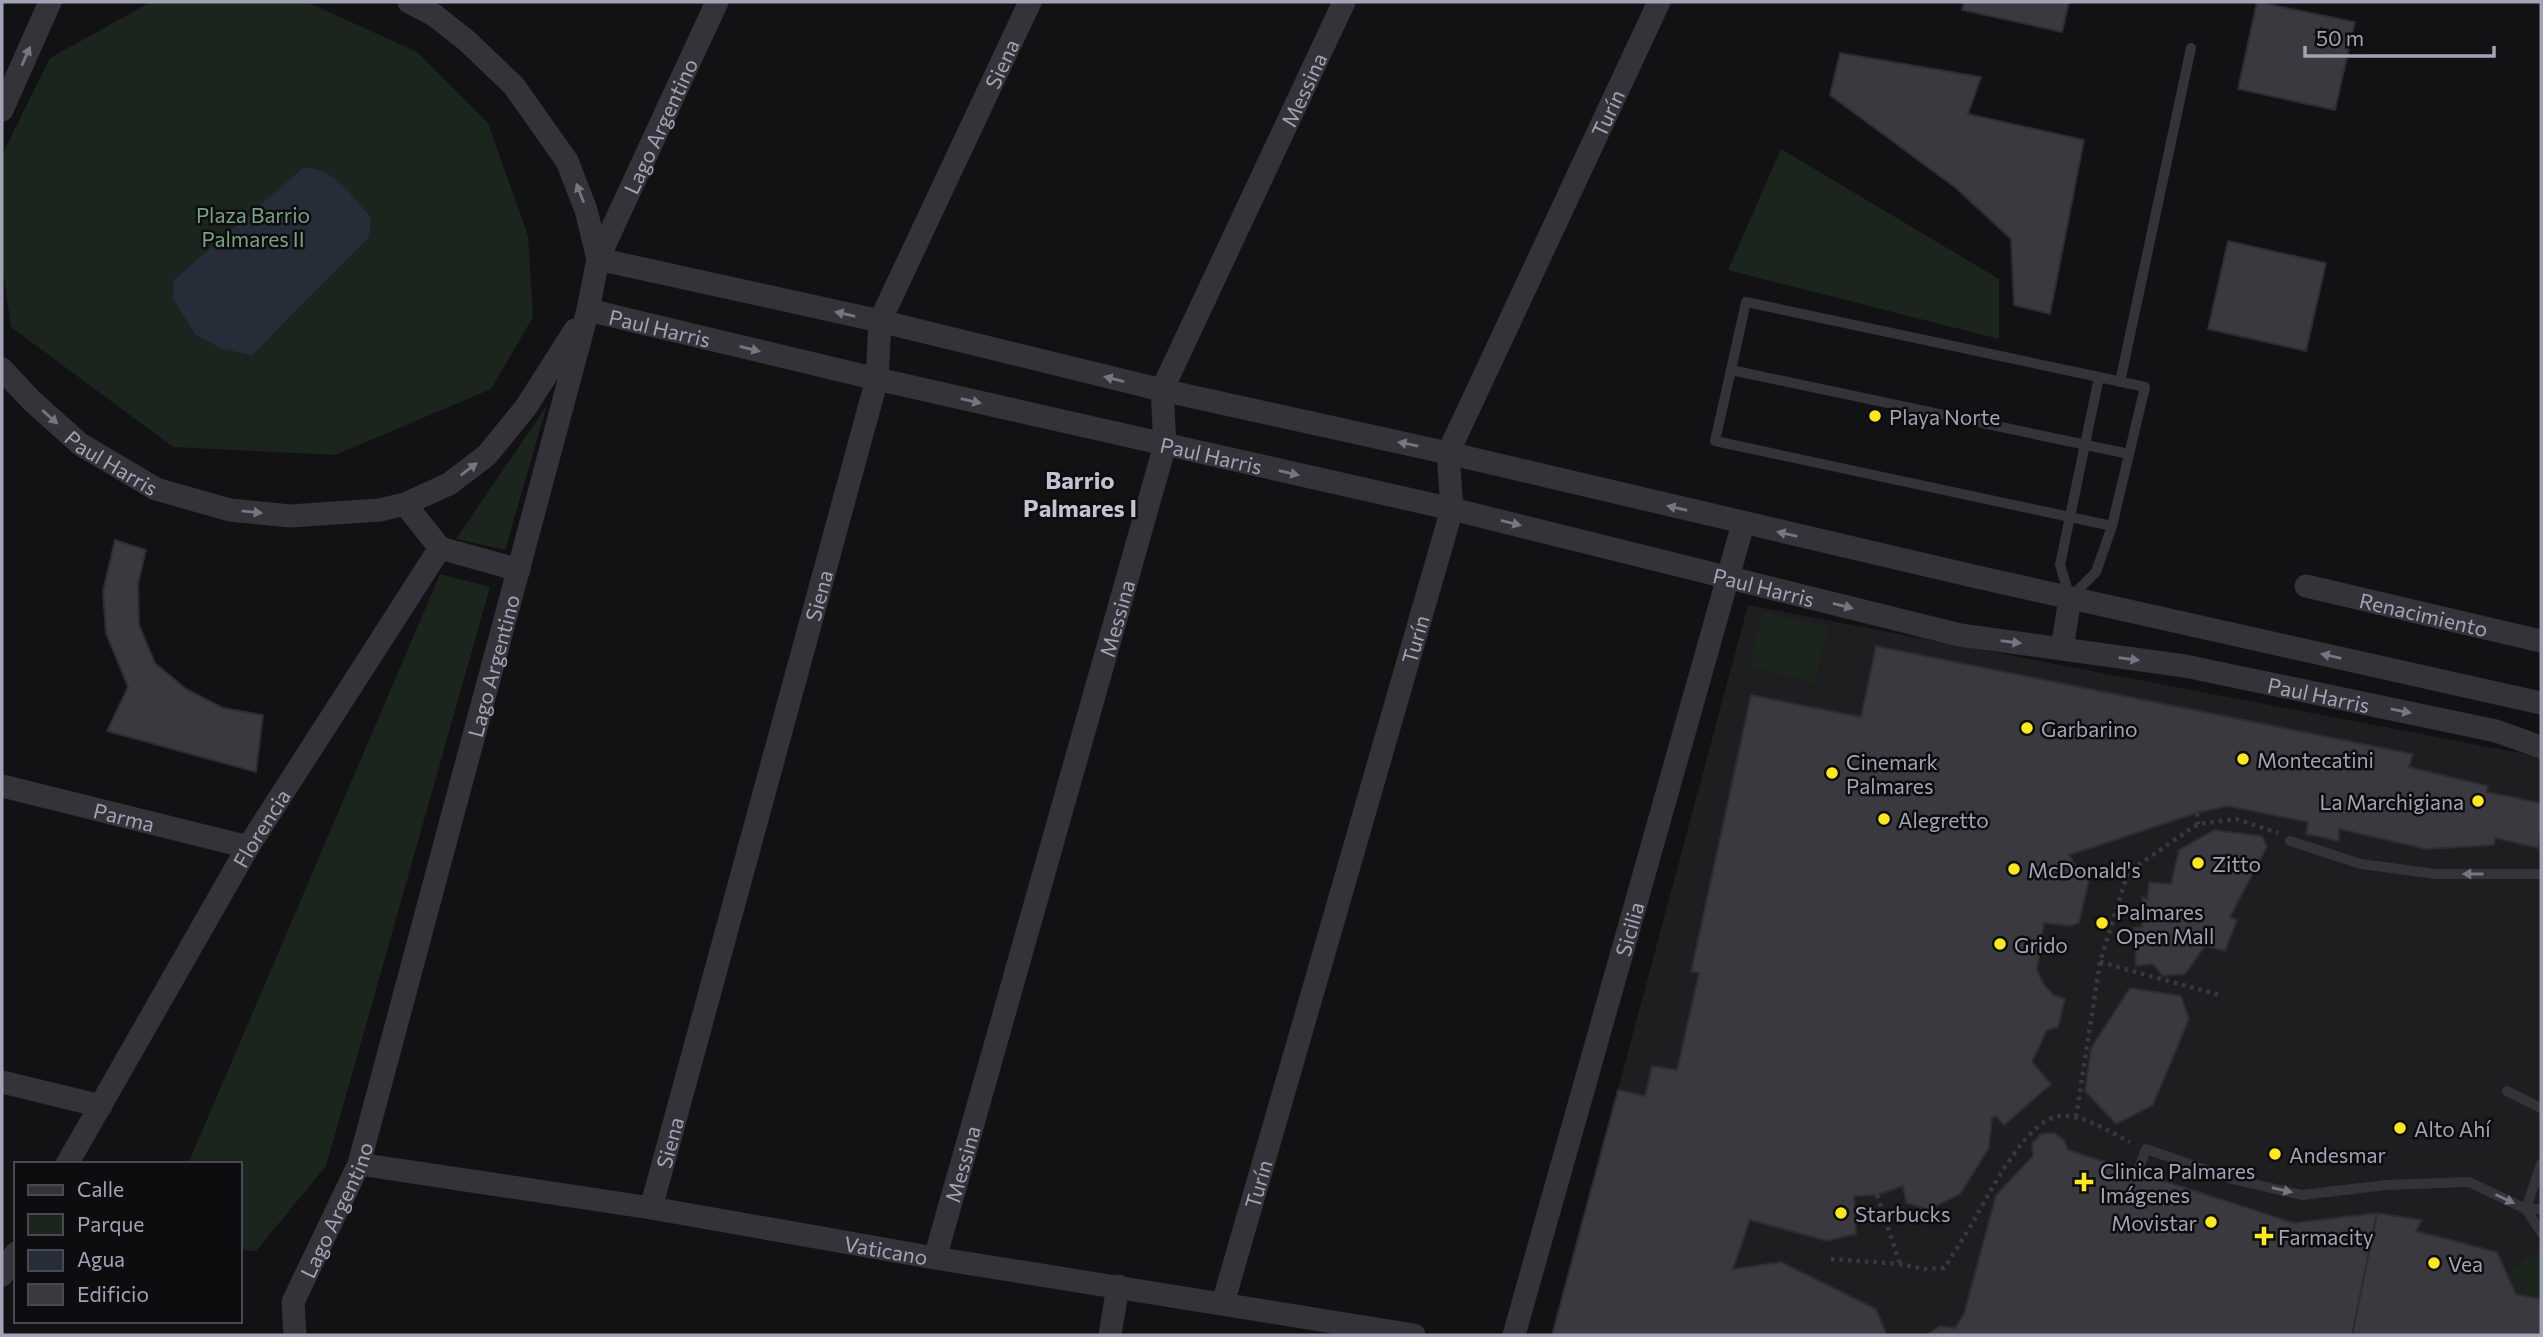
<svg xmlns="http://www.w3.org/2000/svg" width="2543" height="1337" font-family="Commissioner,sans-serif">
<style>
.built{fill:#1e1e21}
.green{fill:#1c241e}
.water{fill:#272d38}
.building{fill:#39393f;stroke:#2d2c30;stroke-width:2}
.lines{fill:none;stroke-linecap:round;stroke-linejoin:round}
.path{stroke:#383940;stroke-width:4.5;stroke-dasharray:3.5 5;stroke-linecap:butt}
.service{stroke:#333339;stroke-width:10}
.minor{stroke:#333339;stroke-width:23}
.oneway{fill:#767683}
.poi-dot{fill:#ffe81e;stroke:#0d0d0f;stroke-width:2.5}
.labels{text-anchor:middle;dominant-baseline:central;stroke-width:5;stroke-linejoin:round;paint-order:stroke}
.street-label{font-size:21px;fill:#a2a3b5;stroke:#0d0d0f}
.park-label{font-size:21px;fill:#77a284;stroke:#0d0d0f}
.poi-label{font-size:21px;fill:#a2a3b5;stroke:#0d0d0f;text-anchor:start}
.quarter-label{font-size:24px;font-weight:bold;fill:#c3c4d1;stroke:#0d0d0f}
</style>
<rect width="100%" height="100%" fill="#121214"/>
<path class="built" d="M1748,605L2541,757V1335H1552Z"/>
<path class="green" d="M151,2H307L417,52L488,123L528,236L533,317L491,389L335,455L173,447L11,327L2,261V155L50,58Z
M1781,149L1999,279V339L1728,270Z
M547,405L505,550L456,539Z
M440,574L490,587L326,1166L256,1251L240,1250V1164H188Z
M1763,612L1828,627L1815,683L1749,667Z
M2534,1252L2541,1256V1299L2516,1294L2508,1275Z"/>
<path class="water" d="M303,168C335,168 352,196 371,218L369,237L252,355L223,349L196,335L173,299L174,280Z"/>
<path class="building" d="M1964,2H2069L2062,32L1962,10Z
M2257,2L2355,22L2335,110L2238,89Z
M1840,53L1981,77L1968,114L2084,140L2050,314L2014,305L2011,239L1956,188L1830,95Z
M2228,241L2326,263L2306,351L2208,329Z
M115,540L146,550L138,584L139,625L155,663L186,689L223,708L263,715L256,772L107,731L128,687L106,633L103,591Z
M1876,646L2413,754L2409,767L2488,786L2487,792L2541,803V831L2538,848L2495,838L2494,845L2426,849L2339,829V841L2306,834L2308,822L2227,806L2197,813L2069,855L2076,866L2090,875L2079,923L2071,926L2044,923L2037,970L2043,983L2053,995L2065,999L2058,1027L2047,1030L2032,1062L2051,1084L2004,1125L1996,1116L1992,1118L1989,1148L1960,1194L1929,1210L1906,1203L1903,1186L1877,1195L1854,1196L1856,1234L1827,1241L1750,1220L1733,1269L1781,1262L1876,1309L1887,1335H1552L1618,1090L1645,1096L1652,1066L1677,1070L1699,973L1691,972L1751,695L1861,717Z
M2214,830L2262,836L2267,847L2230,917L2237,920L2225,951L2205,946L2185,974L2163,976L2153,964L2136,966L2134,928L2142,927V897L2147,899L2149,882L2171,884L2179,850Z
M2130,988L2181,996L2189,1019L2153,1105L2116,1124L2085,1091L2091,1048Z
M2054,1133L2064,1140L2068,1150L2294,1223L2377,1213L2352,1335H1926L1940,1326L1955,1328L1964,1314L1996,1195L2033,1156L2032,1143L2041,1134Z
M2377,1213L2422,1220L2416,1231L2497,1252L2516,1294L2541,1299V1335H2352Z"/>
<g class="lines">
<path class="path" d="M2197,813L2198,824
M2100,962L2223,996
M2076,1117L2100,962L2128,872L2198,824L2236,819L2278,833
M1877,1195L1900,1264
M1831,1259L1900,1264L1925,1269L1944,1268C1953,1254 1962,1241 1970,1227C1987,1199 2024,1120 2060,1116C2080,1113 2112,1133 2130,1142"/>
<path class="service" d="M1731,370L1746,302L2099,377
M2099,377L2145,387L2112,526L2096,572L2070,598L2060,565Z
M2120,382L2191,48
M2112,526L1715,441L1731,370L2129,454
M2290,841L2361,864L2436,874H2541
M2507,1091L2541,1108
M2541,1164L2526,1209H2541
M2138,1171L2146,1149L2232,1179L2302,1195L2386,1185L2469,1182L2526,1209L2541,1232"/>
<g class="minor">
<path d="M409,2L434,15L467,41L514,86L567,161L586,210L598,259"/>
<path d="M2,110L50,2"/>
<path d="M598,259L880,321L1162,390L1448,453L1973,576L2541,703"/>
<path id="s1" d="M588,310L877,379L1452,509L1960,635L2185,666L2496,731L2541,747"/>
<path id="s2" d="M2,369L32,401L80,444L156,489L230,510L290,516L380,510L405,504L449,484L487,455L526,407L575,330"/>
<path d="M440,548L519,570"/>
<path id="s3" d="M2306,586L2541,641"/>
<path d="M2062,649L2070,598"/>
<path id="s4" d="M2,786L248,847"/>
<path d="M2,1082L101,1106"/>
<path id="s5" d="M67,1164L248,847L440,548L405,504"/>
<path id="s6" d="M359,1164L651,1208L935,1258L1414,1335"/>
<path id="s7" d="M651,1208L877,379L880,321L1030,2"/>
<path id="s8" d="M935,1258L1165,445L1162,390L1344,2"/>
<path d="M2,1275L16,1253"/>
<path id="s9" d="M1223,1303L1452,509L1448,453L1659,2"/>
<path id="s10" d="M295,1335L293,1302L359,1164L588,310L598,259L717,2"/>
<path d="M1110,1335L1118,1286"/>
<path id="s11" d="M1514,1335L1743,524"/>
</g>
</g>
<defs><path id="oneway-solid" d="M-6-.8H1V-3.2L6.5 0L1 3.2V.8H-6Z" transform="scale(1.75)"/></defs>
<g class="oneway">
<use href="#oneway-solid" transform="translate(26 56) rotate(-66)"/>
<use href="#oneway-solid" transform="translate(580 193) rotate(-111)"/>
<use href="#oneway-solid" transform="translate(845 314) rotate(-167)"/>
<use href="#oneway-solid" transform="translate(750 349) rotate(14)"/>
<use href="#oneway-solid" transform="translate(1114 379) rotate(-166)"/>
<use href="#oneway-solid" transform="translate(971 401) rotate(13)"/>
<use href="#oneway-solid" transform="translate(50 417) rotate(42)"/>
<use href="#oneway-solid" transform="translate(1408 444) rotate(-168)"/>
<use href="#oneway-solid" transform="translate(469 469) rotate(-37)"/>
<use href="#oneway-solid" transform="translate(1289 473) rotate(13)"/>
<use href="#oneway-solid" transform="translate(1677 508) rotate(-167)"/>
<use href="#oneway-solid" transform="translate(252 512) rotate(6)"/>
<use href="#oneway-solid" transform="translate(1511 523) rotate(14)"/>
<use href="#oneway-solid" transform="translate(1787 534) rotate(-167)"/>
<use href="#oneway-solid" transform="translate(1843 606) rotate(14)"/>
<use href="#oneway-solid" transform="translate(2011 642) rotate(8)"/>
<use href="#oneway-solid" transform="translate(2331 656) rotate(-167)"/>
<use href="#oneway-solid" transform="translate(2129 659) rotate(8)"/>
<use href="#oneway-solid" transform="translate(2401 711) rotate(12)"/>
<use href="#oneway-solid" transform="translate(2473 874) rotate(180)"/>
<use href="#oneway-solid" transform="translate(2282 1190) rotate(13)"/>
<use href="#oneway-solid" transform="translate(2505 1199) rotate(25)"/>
</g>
<g class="poi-dot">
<circle cx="1875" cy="416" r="7"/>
<circle cx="2027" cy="728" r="7"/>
<circle cx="2243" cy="759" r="7"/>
<circle cx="1832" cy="773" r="7"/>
<circle cx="2478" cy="801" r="7"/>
<circle cx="1884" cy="819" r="7"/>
<circle cx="2198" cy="863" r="7"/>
<circle cx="2014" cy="869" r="7"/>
<circle cx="2102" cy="923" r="7"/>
<circle cx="2000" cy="944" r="7"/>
<circle cx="2400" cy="1128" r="7"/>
<circle cx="2275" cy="1154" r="7"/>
<path d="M2080.5 1171.5h7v7h7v7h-7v7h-7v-7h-7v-7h7z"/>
<circle cx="1841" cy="1213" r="7"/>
<circle cx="2211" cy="1222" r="7"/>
<path d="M2260.5 1225.5h7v7h7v7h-7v7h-7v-7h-7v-7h7z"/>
<circle cx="2434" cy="1263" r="7"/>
</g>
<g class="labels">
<g class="street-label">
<text stroke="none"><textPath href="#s7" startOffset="1202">Siena</textPath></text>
<text stroke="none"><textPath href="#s8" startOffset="1232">Messina</textPath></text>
<text stroke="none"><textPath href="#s9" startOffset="1258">Turín</textPath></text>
<text stroke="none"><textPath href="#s10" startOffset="1269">Lago Argentino</textPath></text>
<text stroke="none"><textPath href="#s1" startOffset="74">Paul Harris</textPath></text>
<text stroke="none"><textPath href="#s1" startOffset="640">Paul Harris</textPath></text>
<text stroke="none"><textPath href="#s2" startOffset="145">Paul Harris</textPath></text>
<text stroke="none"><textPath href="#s1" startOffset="1208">Paul Harris</textPath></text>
<text stroke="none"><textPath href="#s7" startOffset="635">Siena</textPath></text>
<text stroke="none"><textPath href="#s3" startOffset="121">Renacimiento</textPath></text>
<text stroke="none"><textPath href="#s8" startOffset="665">Messina</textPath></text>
<text stroke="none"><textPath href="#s9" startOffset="691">Turín</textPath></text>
<text stroke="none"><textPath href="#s10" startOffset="702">Lago Argentino</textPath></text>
<text stroke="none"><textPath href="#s1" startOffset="1774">Paul Harris</textPath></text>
<text stroke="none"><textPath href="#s4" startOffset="126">Parma</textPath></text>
<text stroke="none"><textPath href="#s5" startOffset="388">Florencia</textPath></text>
<text stroke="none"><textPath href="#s11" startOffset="422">Sicilia</textPath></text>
<text stroke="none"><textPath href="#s7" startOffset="68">Siena</textPath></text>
<text stroke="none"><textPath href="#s8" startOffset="98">Messina</textPath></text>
<text stroke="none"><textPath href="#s9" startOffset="124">Turín</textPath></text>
<text stroke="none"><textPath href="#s10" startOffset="135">Lago Argentino</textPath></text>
<text stroke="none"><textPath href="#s6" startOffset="534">Vaticano</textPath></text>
</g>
<g class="park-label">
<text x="253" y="214">Plaza Barrio<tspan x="253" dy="24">Palmares II</tspan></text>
</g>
<g class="poi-label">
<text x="1889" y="416">Playa Norte</text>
<text x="2041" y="728">Garbarino</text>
<text x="2257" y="759">Montecatini</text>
<text x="1846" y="761">Cinemark<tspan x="1846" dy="24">Palmares</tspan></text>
<text x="2464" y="801" text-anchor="end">La Marchigiana</text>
<text x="1898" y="819">Alegretto</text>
<text x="2212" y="863">Zitto</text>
<text x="2028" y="869">McDonald's</text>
<text x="2116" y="911">Palmares<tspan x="2116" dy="24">Open Mall</tspan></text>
<text x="2014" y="944">Grido</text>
<text x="2414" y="1128">Alto Ahí</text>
<text x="2289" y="1154">Andesmar</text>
<text x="2100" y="1170">Clinica Palmares<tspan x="2100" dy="24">Imágenes</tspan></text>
<text x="1855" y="1213">Starbucks</text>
<text x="2197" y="1222" text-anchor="end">Movistar</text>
<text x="2278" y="1236">Farmacity</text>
<text x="2448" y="1263">Vea</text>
</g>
<g class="quarter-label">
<text x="1080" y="479">Barrio<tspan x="1080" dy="28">Palmares I</tspan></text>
</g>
</g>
<rect width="2543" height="1337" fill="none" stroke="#a2a3b5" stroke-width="7"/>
<rect x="14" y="1162" width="228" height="161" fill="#0d0d0f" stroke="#494951" stroke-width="2"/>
<rect x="28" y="1185" width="35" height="10" fill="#333339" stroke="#494951" stroke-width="2"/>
<text x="77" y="1197" font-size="21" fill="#a2a3b5">Calle</text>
<rect x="28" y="1214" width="35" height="21" fill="#1c241e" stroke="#494951" stroke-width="2"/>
<text x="77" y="1232" font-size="21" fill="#a2a3b5">Parque</text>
<rect x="28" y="1250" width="35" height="21" fill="#272d38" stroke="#494951" stroke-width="2"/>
<text x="77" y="1267" font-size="21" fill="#a2a3b5">Agua</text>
<rect x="28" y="1284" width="35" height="21" fill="#39393f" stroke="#494951" stroke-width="2"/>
<text x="77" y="1302" font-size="21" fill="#a2a3b5">Edificio</text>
<path d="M2305 46v10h189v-10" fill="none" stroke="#a2a3b5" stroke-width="3.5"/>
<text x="2316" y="46" font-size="21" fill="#a2a3b5" stroke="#0d0d0f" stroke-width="5" paint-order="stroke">50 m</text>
</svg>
